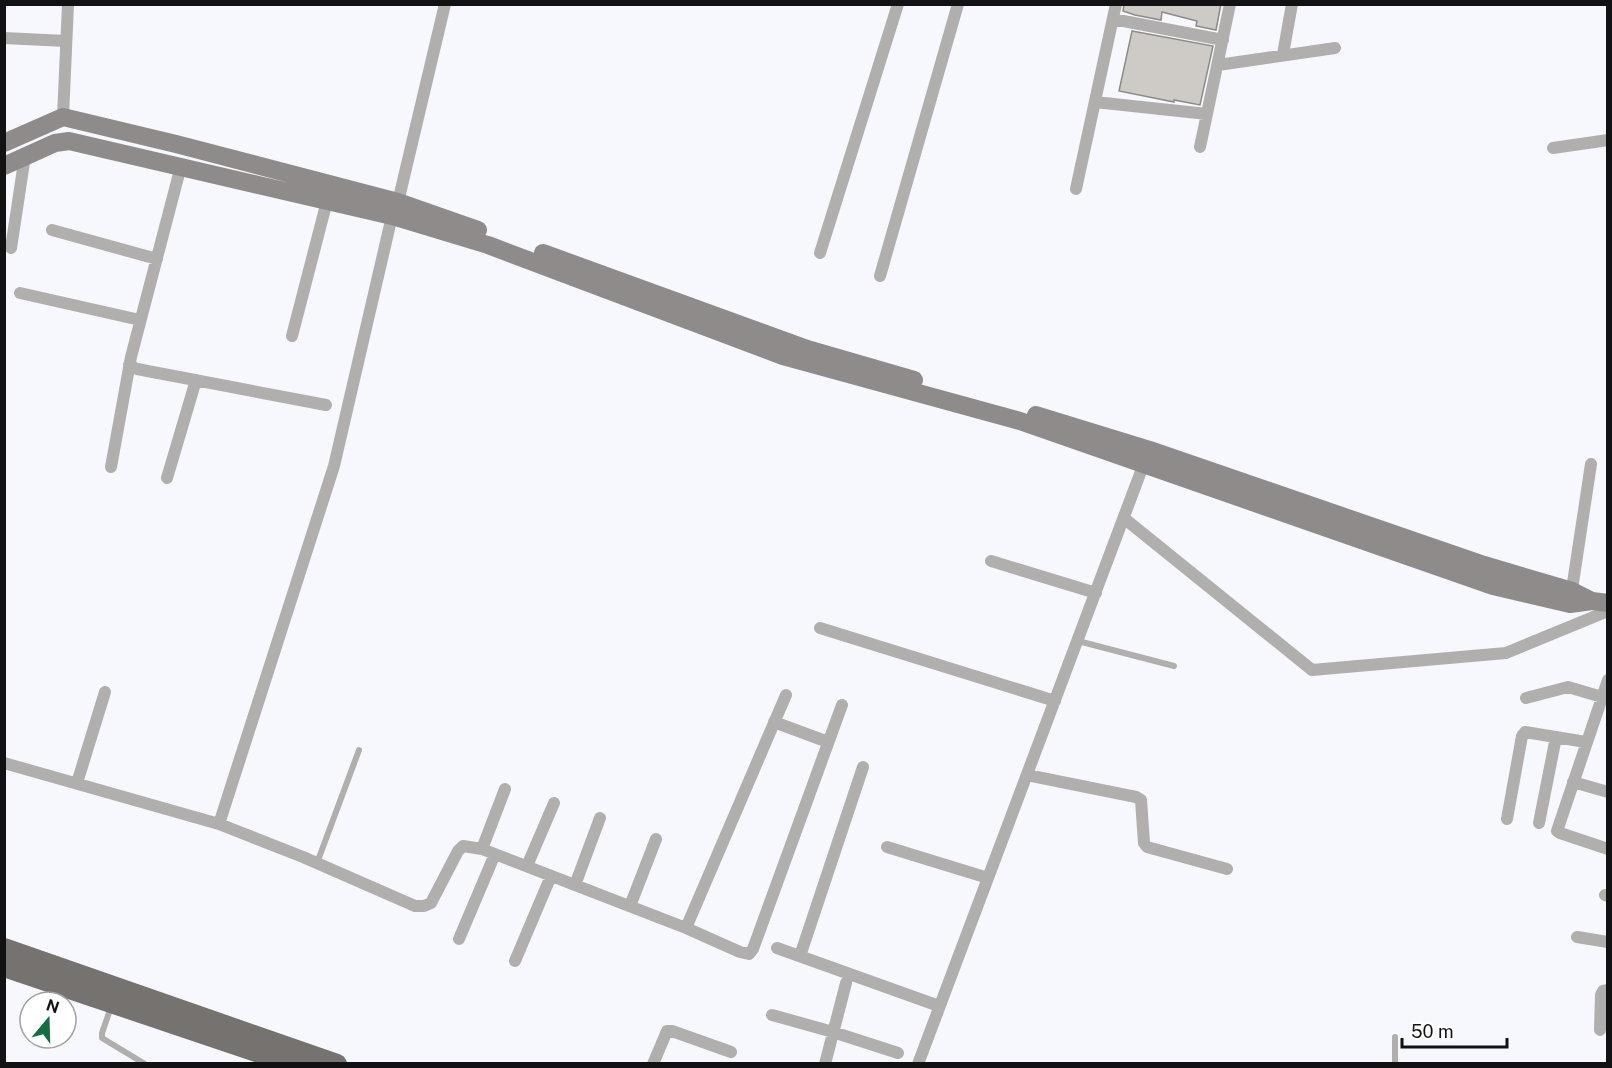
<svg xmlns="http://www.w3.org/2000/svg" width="1612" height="1068" font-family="'Public Sans',sans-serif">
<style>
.building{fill:#cecbc7;stroke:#8e8b87;stroke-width:1.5}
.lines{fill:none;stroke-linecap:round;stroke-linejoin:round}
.lane{stroke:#b1afae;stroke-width:6}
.street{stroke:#b1afae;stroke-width:12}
.secondary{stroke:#8f8b8a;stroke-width:18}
.primary{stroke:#767270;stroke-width:20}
</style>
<rect width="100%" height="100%" fill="#f7f8fd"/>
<path class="building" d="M1124,4H1221L1216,30L1196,26L1197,21L1162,12L1161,20L1135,15L1123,11Z
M1132,31L1213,46L1200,105L1174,100V102L1119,91Z"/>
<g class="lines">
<path class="lane" d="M1078,641L1174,666
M317,863L359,750
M111,1007L102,1033V1038L145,1064
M1395,1064V1037"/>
<path class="street" d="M1113,19L1223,40
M4,38L66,41
M1283,54L1292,4
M1218,65L1335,48
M1095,102L1207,114
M63,117L68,4
M1200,147L1230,4
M1553,148L1608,140
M1076,189L1116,4
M398,202L445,4
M52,230L157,259
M11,248L25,156
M820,253L898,4
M880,276L958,4
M20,293L140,320
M292,336L327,201
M129,365L137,369L326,405
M111,467L131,357L181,166
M167,478L196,380
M1125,519L1312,670L1506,653L1608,611
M991,561L1096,593
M1571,596L1591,464
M820,628L1055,701
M1608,680L1557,831L1560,833L1608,849
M1526,698L1568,687L1602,697
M774,722L828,742
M4,763L219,824L303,857L415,906H424L431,903L458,851L463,846L482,849L686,928L740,952L749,954L753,949L842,705
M1027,775L1136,797L1141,800L1144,843L1147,847L1227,869
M1573,782L1608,792
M77,783L105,692
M1507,819L1522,736L1525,732L1586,742
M1539,823L1556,737
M219,824L334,466L392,216
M887,847L988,878
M482,849L505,789
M527,866L554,803
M575,885L600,818
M1605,895L1608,896
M630,906L656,839
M686,928L786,695
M1577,937L1608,942
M459,939L495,854
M777,948L939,1006
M800,956L863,767
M515,961L551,876
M772,1015L833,1032L898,1053
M1600,1030L1601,995L1603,991L1608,990
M653,1064L667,1031H672L731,1052
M825,1064L846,983
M918,1064L1146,458"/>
<path class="secondary" d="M4,143L63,117L176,144L398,202L478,230
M4,166L55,143L69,141L392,216L488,245L783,356L1020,421L1493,586L1570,604L1592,601L1608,603
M543,253L807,349L914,380
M1036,415L1150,450L1484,565L1572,591L1592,601"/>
<path class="primary" d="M4,948L337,1064
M4,967L292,1064"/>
</g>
<rect width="1612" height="1068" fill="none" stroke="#121214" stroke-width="12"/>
<g transform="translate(48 1020) rotate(19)"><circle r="28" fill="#ffffff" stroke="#a0a0a1" stroke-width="1.5"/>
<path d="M0-4.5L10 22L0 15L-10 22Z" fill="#166d3f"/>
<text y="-9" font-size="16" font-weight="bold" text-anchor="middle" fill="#121214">N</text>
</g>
<path d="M1402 1038v9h105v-9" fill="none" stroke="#121214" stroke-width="3"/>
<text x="1411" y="1038" font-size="18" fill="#121214" stroke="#ffffff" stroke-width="4.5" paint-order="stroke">50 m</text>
</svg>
